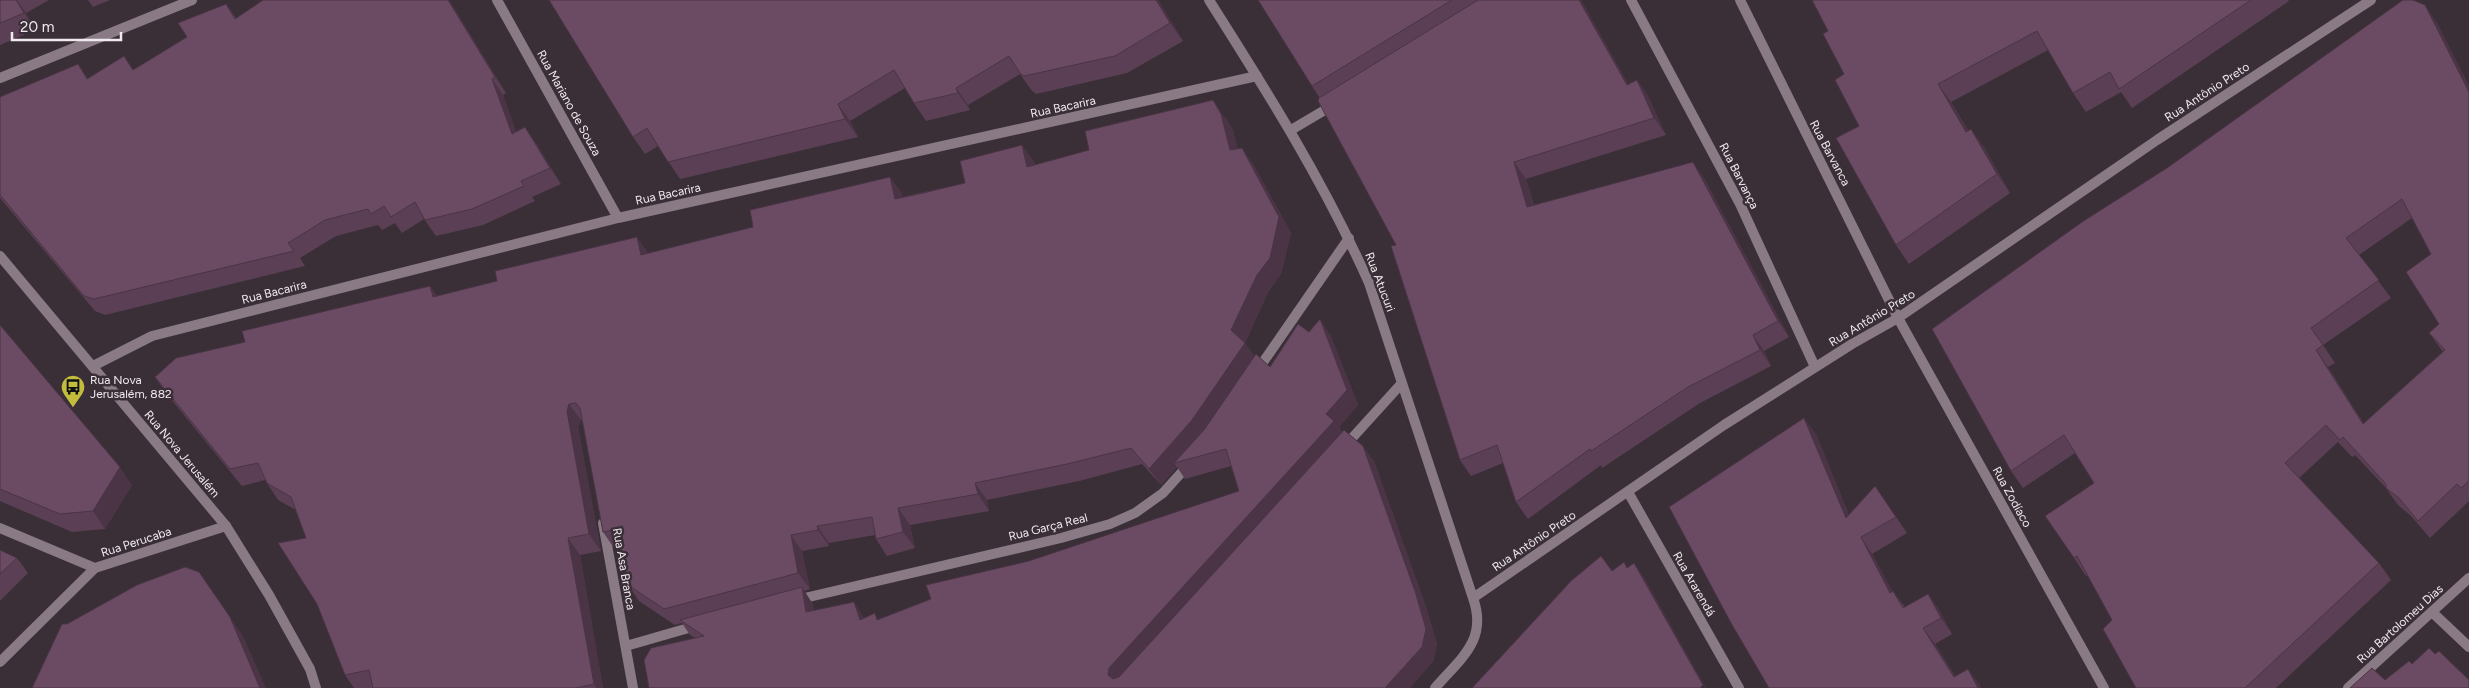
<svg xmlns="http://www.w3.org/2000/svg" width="2469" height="688" font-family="Figtree,sans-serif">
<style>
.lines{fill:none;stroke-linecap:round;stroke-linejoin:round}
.minor{stroke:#897a85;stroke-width:10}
.tertiary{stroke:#897a85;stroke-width:10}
.wall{fill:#5b4055;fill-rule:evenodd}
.shaded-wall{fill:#4a3445}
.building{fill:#6a4b63;stroke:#4a3445;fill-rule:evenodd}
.labels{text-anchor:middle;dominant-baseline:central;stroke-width:5;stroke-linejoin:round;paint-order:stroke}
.street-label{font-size:12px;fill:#f0eaef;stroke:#3a2f37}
.poi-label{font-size:12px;fill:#f0eaef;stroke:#3a2f37;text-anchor:start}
</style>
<rect width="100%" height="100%" fill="#3a2f37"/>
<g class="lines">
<path class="minor" d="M497,0L618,218
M1209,0C1268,93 1324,182 1369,283L1473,598
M1631,0L1740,204L1815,367
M1740,0L1898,318L2104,688
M0,78L192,0
M1291,130L1335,104
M93,366L152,336L618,218L1257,76
M1257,371L1349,238
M1344,447L1402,383
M1628,492L1739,688
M603,523L633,688
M0,528L95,568
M796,600L1061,538L1110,524L1135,513L1163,493L1190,463
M2432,612L2469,647
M626,646L699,625
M0,662L95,568L226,526
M1435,688C1461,658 1488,640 1473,598L1724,425L1852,344L1898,318L2157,140L2371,0
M2348,688L2469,578"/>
<path class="tertiary" d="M0,256L226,526L269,595L310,669L316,688"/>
</g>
<path class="wall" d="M0,0H49L26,13L35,30L0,45Z
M88,0H110L93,7Z
M449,0L506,93L503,95L516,132L536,143L561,184L532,197L535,201L483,225L436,236L424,219L402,233L395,223L382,230L378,225L336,236L300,258L305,266L105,315L95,311L0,198V97L78,64L88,79L134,70L187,37L226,4L236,18Z
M549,0H1158L1183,41L1127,73L1036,94L1032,91L1020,74L968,105L970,110L926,121L914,103L905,88L850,121L858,137L680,179L658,146L645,154L633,137Z
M1258,0H1581L1628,84L1637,80L1648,96L1666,135L1526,179L1534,205L1704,178L1789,337L1764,351L1771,366L1700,403L1602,468L1601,465L1528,519L1516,502L1503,463L1471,476L1460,460L1396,245L1319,97L1312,86Z
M1812,0H2288L2289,1L2132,108L2121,92L2086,112L2073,93L2048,50L1951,102L1968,130L1984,147L2010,193L1909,264L1896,245L1859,126L1844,74L1828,31Z
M2437,23L2469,86V501L2430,538L2411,516L2398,505L2386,488L2355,455L2352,457L2338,442L2299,478L2379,563L2391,580L2276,688H2136L2112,620L2087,575L2086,576L2074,558L2094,483L2075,453L2023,488L2011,471ZM2412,218L2431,254L2439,324L2429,333L2443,352L2364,424L2328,367L2335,363L2323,345L2391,298L2359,255Z
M1225,117L1233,130L1237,149L1253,164L1291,233L1281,274L1268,292L1245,343L1254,356L1270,367L1309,332L1330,334L1358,405L1339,427L1342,432L1374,461L1426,607L1437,644L1433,662L695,638L690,635L682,623L675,625L639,601L628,585L620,547L614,548L603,532L582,420H581L578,427L601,551L580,555L603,688H354L345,675L306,538L296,510L278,500L267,483L265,480L242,486L166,393L155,377L245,342L430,286L437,296L649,254L753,227L890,177L902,194V197L965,183L1022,145L1034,162L1035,165ZM1142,464L1161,485L1177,467L1185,479L1231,466L1239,491L1029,561L879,619L864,618L814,611L812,603L804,591L810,589L802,551L829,546V543L875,535L876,539L887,556L915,548L910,525L989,511L987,500L1079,481Z
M0,325L132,485L105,529L72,532L0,501Z
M1816,434L1849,515L1875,486L1907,533L1872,554L1892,591L1905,607L1928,594L1939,610L1952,634L1935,644L1955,676L1980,685L1769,688Z
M0,550L17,558L28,573L0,601Z"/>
<path class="shaded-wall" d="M17,0L26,13L35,30L24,13Z
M448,0H449L506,93L495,77Z
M1156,0H1158L1183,41L1170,23Z
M1579,0H1581L1638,101L1627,85Z
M2425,5L2437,23L2469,86V92Z
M492,79L503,95L523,150L512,134Z
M1637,80L1648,96L1666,135L1654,118Z
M1938,84L1951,102L1979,150L1966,132Z
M956,88L968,105L970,110L958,93Z
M1213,100L1233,130L1242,167L1230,150Z
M838,104L850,121L858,137L845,119Z
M525,127L536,143L561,184L550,168Z
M1971,129L1984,147L2010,193L1997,174Z
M1022,145L1034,162L1039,183L1027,167Z
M1242,148L1253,164L1291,233L1281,274L1268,292L1244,345L1245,343L1257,360L1204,437L1174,463L1177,467L1161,485L1149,469L1231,330Z
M1514,162L1526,179L1539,223L1527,207Z
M1693,162L1704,178L1789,337L1778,321Z
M890,177L902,194L906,215L895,199Z
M637,237L649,254L641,255Z
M430,286L441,302L433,297Z
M1320,319L1330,334L1358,405L1339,427L1345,436L1119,688L1108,675L1109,668L1326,414Z
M1753,335L1764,351L1771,366L1760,350Z
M2316,350L2328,367L2375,442L2363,424Z
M569,404L581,420L578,427L601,551L589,534L567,411Z
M1804,418L1816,434L1857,535L1846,518Z
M1363,446L1374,461L1426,607L1437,644L1433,662L1410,688H1385Z
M120,467L132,485L105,529L93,511Z
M975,483L987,500L989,511L978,494Z
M898,508L910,525L915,548L903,532Z
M817,526L829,543V546L818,530Z
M791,535L802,551L810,589L798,573Z
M1861,537L1872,554L1902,609L1890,593Z
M568,538L580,555L603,688H596L594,684Z
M1634,563L1645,579L1706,688H1705L1703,685Z
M199,572L243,636L266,688H260Z
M802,587L812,603L817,628L806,612Z
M1928,594L1939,610L1952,634L1941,618Z
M854,602L864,618L860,620Z
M1923,628L1935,644L1962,688L1954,677Z
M1968,669L1980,685L1981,688H1978Z"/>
<path class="building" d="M0,0H16L24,13L0,23Z
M263,0H448L495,77L492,79L512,134L525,127L550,168L521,181L524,186L472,209L425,220L415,202L391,217L384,206L371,214L368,209L325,220L288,243L294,251L94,299L84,296L0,195V97L78,64L87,79L124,56L133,70L187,37L178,23L226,4L235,19Z
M549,0H1156L1170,23L1115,56L1024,76L1020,73L1009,56L956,88L958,93L914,103L894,70L838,104L845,119L668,162L647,128L633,137Z
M1258,0H1452L1312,86Z
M1478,0H1579L1627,85L1637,80L1654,118L1514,162L1527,207L1693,162L1778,321L1753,335L1760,350L1688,387L1591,451L1590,449L1516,502L1497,445L1460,460L1391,246L1396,245L1318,101L1319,98Z
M1812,0H2251L2119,89L2110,72L2073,93L2037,31L1938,84L1966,132L1971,129L1997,174L1896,245L1836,138L1859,126L1835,80L1844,74L1823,34L1828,31Z
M2403,0H2413L2425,5L2469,92V481L2461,488L2457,484L2418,521L2399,498L2386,488V484L2343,437L2340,440L2326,425L2285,463L2379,563L2245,688H2136L2103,629L2112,620L2077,556L2074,558L2045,516L2094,483L2064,435L2011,471L1932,329L2082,222L2167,168ZM2402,199L2431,254L2406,272L2439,324L2429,333L2445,350L2363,424L2316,350L2323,345L2311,328L2379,280L2346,238Z
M1213,100L1221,114L1230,150L1242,148L1279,217L1270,258L1257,275L1231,330L1245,343L1192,420L1149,469L1131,448L1067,464L975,483L978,494L898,508L903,532L876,539L872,517L817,526L818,530L791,535L798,573L664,609L628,585L617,529L603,532L580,408L576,403L569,404L567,411L589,534L568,538L594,684L576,688H373L369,670L345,675L317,604L278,543L306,538L291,497L267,483L258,463L230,469L155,377L176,358L245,342L242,331L430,286L433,297L497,281L495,271L637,237L641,255L753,227L750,210L890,177L895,199L923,193L965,183L960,161L1022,145L1027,167L1089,150L1085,131Z
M1320,319L1347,390L1326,414L1334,421L1109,668L1108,675L1113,679L1119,677L1344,430L1363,446L1415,591L1426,629L1422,647L1385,688H649L644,660L651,648L704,636L680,620L802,587L806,612L854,602L860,620L875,613L877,620L931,599L926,585L1029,561L1239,491L1226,449L1174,463L1204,430L1256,354L1270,367L1298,324L1309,332Z
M0,325L120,467L93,511L60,514L0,489Z
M1804,418L1846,518L1875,486L1896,517L1861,537L1890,593L1893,591L1903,608L1928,594L1941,618L1923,628L1954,677L1968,669L1978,688H1769L1731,623L1669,507Z
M0,550L17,558L0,574Z
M1601,556L1612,571L1624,562L1627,568L1634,563L1703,685L1700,688H1472L1571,581Z
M185,567L199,572L230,617L260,688H32L62,624H67L137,585Z
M2429,648L2435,654L2439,651L2469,680V688H2350L2372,668L2385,680L2409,661L2412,664Z"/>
<defs>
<symbol id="bus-pin" viewBox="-11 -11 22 30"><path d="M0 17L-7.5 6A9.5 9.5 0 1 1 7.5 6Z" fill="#c3bd3e" stroke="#3a2f37"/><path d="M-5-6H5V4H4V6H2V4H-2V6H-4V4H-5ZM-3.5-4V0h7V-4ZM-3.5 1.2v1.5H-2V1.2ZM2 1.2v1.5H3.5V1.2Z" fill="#111"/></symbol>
</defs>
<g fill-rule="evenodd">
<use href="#bus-pin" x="59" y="373" width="28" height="38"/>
</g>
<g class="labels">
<g class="street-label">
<text transform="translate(2207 92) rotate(-33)">Rua Antônio Preto</text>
<text transform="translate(569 103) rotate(61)">Rua Mariano de Souza</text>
<text transform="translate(1063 107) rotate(-12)">Rua Bacarira</text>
<text transform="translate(1830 153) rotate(62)">Rua Barvanca</text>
<text transform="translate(1739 176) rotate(63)">Rua Barvança</text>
<text transform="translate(668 194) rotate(-12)">Rua Bacarira</text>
<text transform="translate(1380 282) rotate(69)">Rua Atucuri</text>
<text transform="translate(274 292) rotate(-14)">Rua Bacarira</text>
<text transform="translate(1872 318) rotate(-31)">Rua Antônio Preto</text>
<text transform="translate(182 454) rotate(50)">Rua Nova Jerusalém</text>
<text transform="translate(2012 497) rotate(61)">Rua Zodíaco</text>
<text transform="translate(1048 527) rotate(-14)">Rua Garça Real</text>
<text transform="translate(1534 541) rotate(-34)">Rua Antônio Preto</text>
<text transform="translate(136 542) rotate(-18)">Rua Perucaba</text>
<text transform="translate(624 569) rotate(80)">Rua Asa Branca</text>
<text transform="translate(1694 584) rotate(60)">Rua Ararendá</text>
<text transform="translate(2400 624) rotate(-42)">Rua Bartolomeu Dias</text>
</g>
<g class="poi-label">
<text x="90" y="380">Rua Nova<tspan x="90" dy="14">Jerusalém, 882</tspan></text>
</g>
</g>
<path d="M12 32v8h109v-8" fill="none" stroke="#f0eaef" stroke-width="2.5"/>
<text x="20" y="32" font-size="15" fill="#f0eaef" stroke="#3a2f37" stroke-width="4" paint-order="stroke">20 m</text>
</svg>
